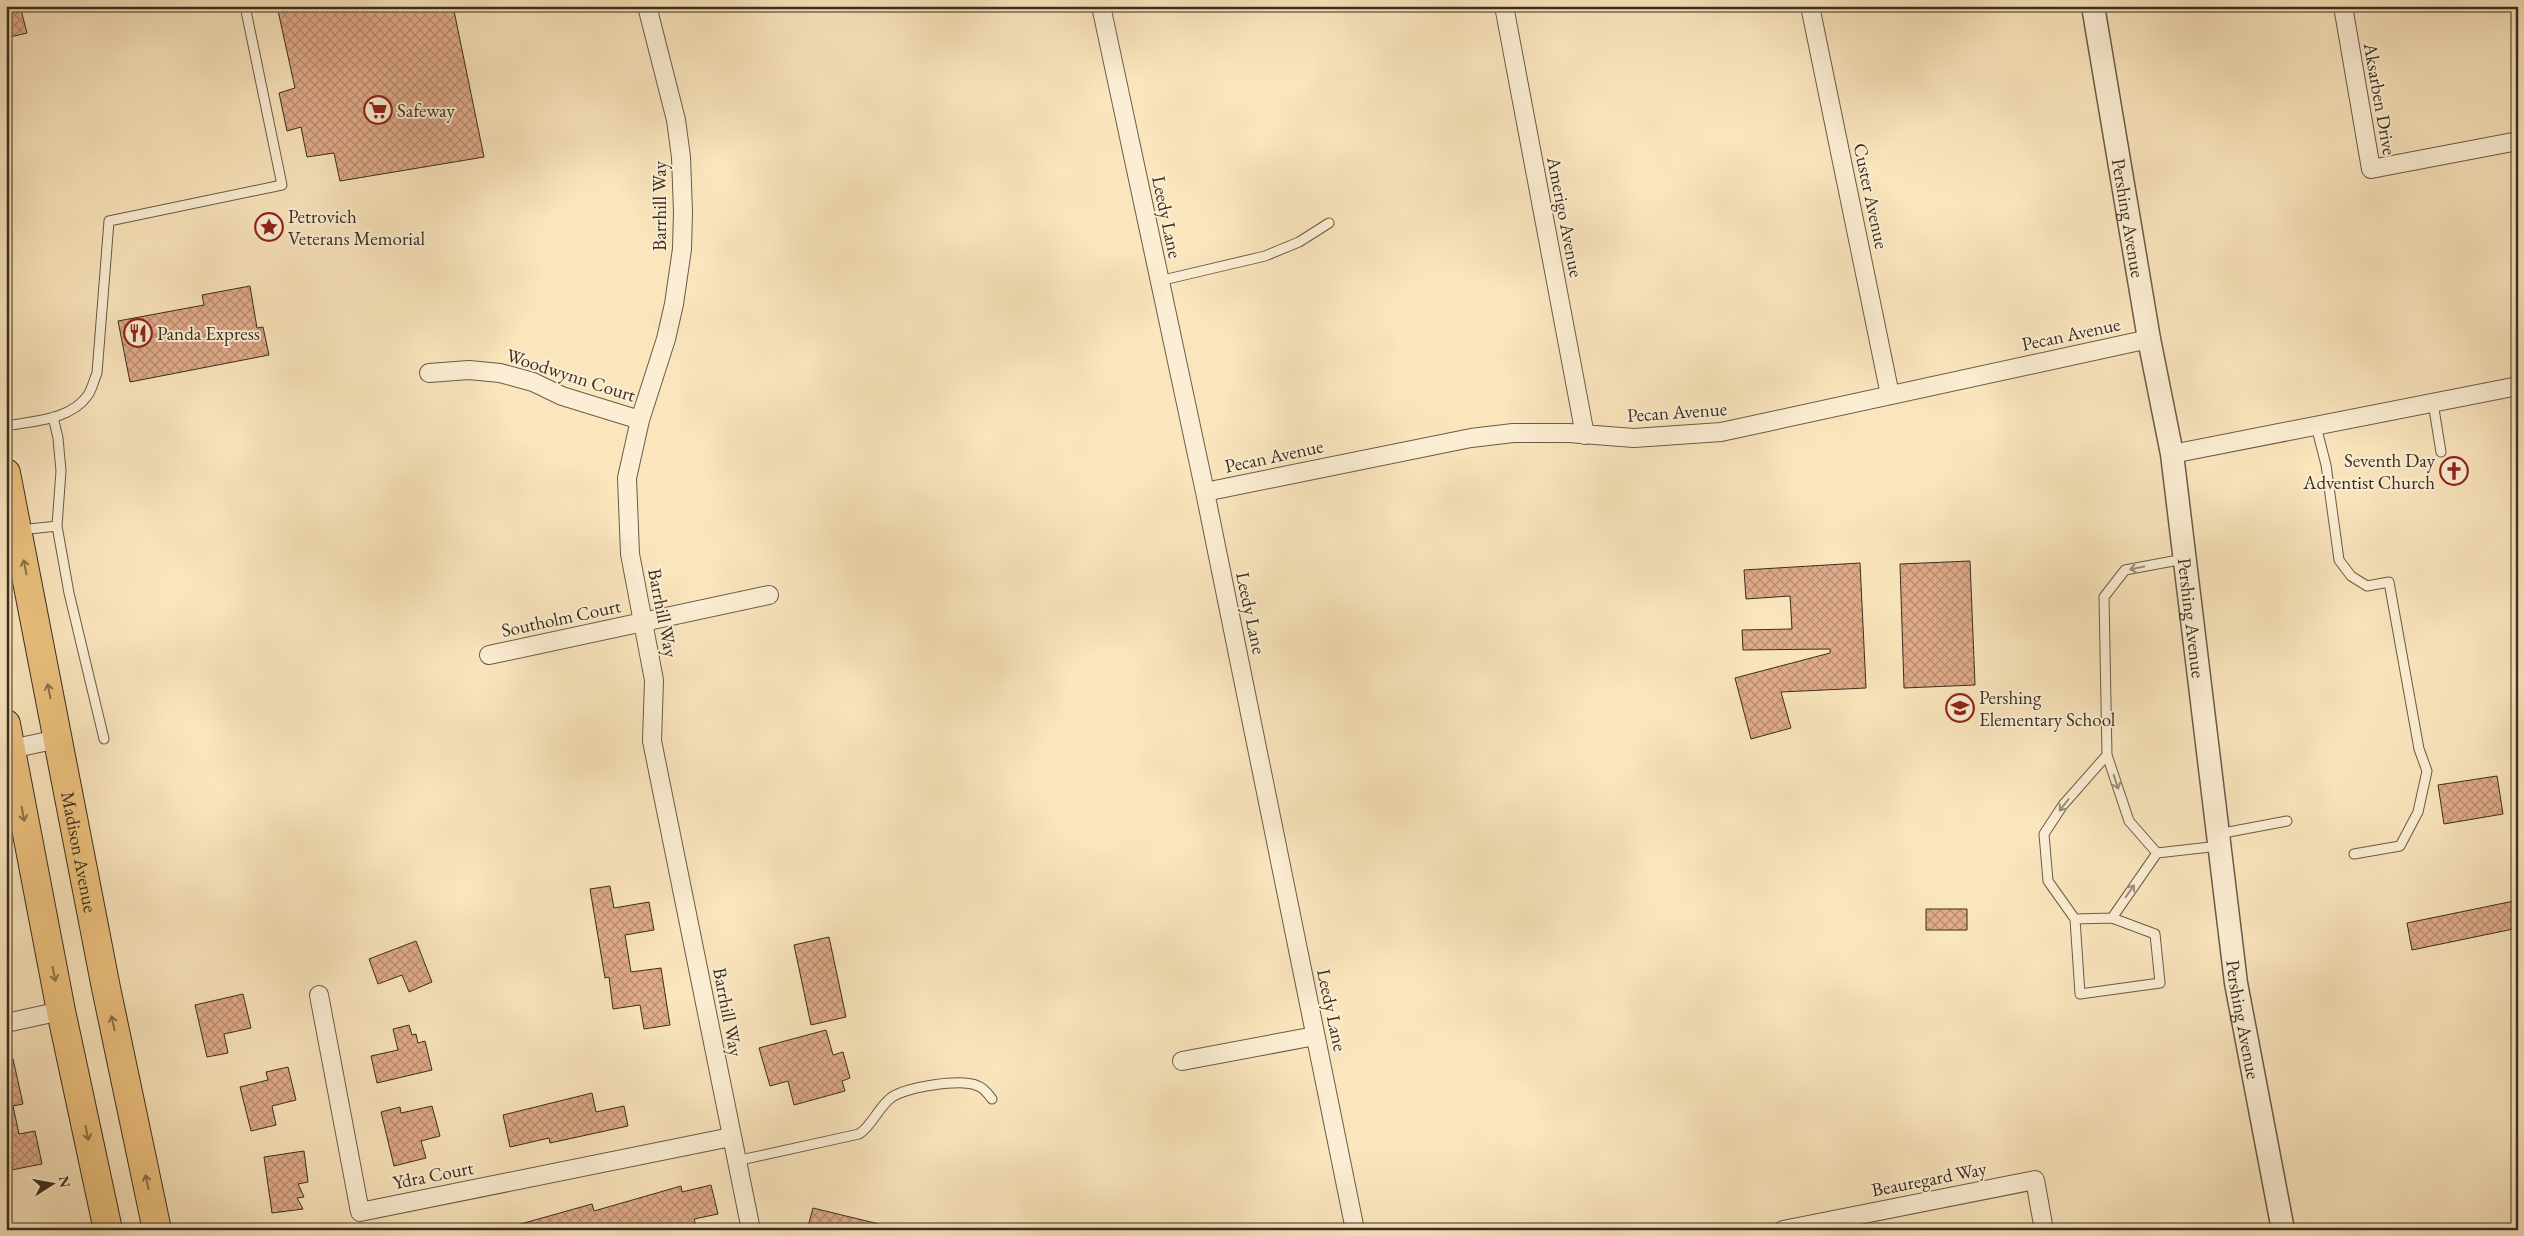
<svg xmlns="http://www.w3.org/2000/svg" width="2524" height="1236" font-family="'EB Garamond',serif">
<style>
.building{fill:url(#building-cross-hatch);stroke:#392e1f}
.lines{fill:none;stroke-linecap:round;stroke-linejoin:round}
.service-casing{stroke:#695c46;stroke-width:11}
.minor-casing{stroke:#695c46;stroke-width:20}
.tertiary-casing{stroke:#695c46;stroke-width:25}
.primary-casing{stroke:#392e1f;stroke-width:30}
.service{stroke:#fceed4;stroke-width:9}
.minor{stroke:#fceed4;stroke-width:18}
.tertiary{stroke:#fceed4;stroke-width:22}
.primary{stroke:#edc27e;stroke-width:28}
.oneway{stroke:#8a714a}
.oneway2{stroke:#9a8e7a}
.labels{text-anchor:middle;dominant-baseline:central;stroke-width:4;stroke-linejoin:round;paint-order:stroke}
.street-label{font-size:19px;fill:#392e1f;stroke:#fceed4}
.poi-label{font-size:19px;fill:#392e1f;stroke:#fceed4;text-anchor:start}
</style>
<defs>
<pattern id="building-cross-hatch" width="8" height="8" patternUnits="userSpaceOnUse" patternTransform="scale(1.25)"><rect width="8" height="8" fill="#e1ac8b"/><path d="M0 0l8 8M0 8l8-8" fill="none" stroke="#b78c71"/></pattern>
</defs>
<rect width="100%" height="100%" fill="#fae5bd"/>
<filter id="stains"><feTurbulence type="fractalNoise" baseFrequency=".004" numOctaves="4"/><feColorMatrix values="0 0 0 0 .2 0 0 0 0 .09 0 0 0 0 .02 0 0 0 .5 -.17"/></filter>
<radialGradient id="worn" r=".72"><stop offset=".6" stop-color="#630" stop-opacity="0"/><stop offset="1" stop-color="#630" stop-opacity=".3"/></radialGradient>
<path class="building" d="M6,6H20L27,33L6,38Z
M277,6H453L484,157L340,181L334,153L307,157L301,127L287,131L279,93L295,88Z
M250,286L257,328L263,327L269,355L130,382L118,321L204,305L202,295Z
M1970,561L1975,685L1904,688L1900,564Z
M1860,563L1866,688L1781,692L1791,728L1751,739L1735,678L1830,653V649L1743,650L1742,630L1792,629L1790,596L1746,599L1744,570Z
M2497,776L2503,814L2444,824L2438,785Z
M610,886L614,908L649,902L654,930L625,935L631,972L661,968L670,1025L644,1029L640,1005L613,1009L609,977L605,978L590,889Z
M2514,901L2518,928L2412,950L2407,923Z
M1926,909H1967V930H1926Z
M829,937L846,1017L811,1025L794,945Z
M416,941L432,982L409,992L402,975L378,984L369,959Z
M243,994L251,1028L224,1034L228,1053L207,1057L195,1005Z
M409,1025L412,1035L416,1034L418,1043L425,1041L432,1070L377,1083L371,1056L398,1050L393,1029Z
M826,1030L833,1055L843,1052L850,1078L842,1081L845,1091L794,1105L788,1081L770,1086L759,1048Z
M6,1059H13L23,1104L13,1106L19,1134L35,1131L42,1164L6,1171Z
M288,1067L296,1100L272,1106L276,1125L251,1131L240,1087L268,1080L266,1072Z
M592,1093L596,1112L624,1106L628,1126L550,1143L549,1138L510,1147L503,1115Z
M432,1106L440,1136L421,1141L426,1158L394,1166L381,1112L400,1107L401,1113Z
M304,1151L308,1182L298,1184L304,1197L297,1198L303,1209L272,1213L264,1157Z
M711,1185L718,1214L694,1219L697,1230H518L517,1225L592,1204L594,1211L681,1186L682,1192Z
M813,1208L879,1224L878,1230H807Z"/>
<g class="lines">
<defs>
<path id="service" d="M1159,281L1265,256L1299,242L1329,223
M2433,403L2441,452
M53,417L58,438L61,471L57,526L69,593L104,739
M6,426C33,421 71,420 88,395C92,389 94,380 97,373L109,221L282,185L245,6
M2316,426L2326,465L2339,560L2351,576L2367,586L2389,582L2419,749L2427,771L2418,812L2400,846L2354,854
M20,530L57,526
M2184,559L2125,570L2104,597L2107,755L2129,821L2157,853L2219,846
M2107,755L2063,805L2044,834L2048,881L2075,919L2112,918L2157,853
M2218,834L2287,821
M2075,919L2080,994L2160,983L2155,934L2112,918
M736,1161L859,1134C873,1125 878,1107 892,1097C908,1087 961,1078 978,1086C984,1088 988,1094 992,1099"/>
<path id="minor" d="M647,6L676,120L681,157L683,212L682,249L674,304L666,339L640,420L627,478L630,554L654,680L652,741L751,1230
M1101,6L1205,492L1355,1230
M1504,6L1585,435
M1810,6L1890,395
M2343,6L2371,169L2518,141
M429,373L469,370L500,373L533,382L562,396L640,420
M2172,454L2518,386
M1205,492L1471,438L1513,433H1569L1634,438L1721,432L2149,339
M489,655L769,595
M6,750L58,739
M319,995L360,1212L731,1137
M6,1023L61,1011
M1182,1061L1315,1036
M1783,1230L2035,1180L2044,1230"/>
<g id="tertiary">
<path id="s1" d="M2093,6L2149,339L2172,454L2236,983L2283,1230"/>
</g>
<g id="primary">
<path id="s2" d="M6,473L106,988L157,1230"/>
<path d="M6,724L61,1011L108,1230"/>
</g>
</defs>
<use href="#service" class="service-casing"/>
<use href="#minor" class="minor-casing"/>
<use href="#tertiary" class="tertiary-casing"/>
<use href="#primary" class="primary-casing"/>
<use href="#service" class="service"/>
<use href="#minor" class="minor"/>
<use href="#tertiary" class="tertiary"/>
<use href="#primary" class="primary"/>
</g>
<defs><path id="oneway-shaft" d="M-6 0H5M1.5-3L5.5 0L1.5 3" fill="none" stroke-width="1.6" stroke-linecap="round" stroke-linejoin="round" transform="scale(1.25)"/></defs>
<g class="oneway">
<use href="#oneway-shaft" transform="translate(25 567) rotate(-101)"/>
<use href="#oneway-shaft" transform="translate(49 691) rotate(-101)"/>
<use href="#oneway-shaft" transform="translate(23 814) rotate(79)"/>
<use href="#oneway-shaft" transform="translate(54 974) rotate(79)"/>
<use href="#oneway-shaft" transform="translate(113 1023) rotate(-102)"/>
<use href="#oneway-shaft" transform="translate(87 1133) rotate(78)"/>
<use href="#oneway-shaft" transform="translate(147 1182) rotate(-102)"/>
</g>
<g class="oneway2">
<use href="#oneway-shaft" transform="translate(2137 568) rotate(169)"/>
<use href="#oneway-shaft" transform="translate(2116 782) rotate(72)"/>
<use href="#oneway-shaft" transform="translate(2064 805) rotate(128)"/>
<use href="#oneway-shaft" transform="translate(2130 891) rotate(-55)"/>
</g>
<defs>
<symbol id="supermarket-ring" viewBox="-11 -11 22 22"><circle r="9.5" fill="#fceed4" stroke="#8f2418" stroke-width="1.5"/><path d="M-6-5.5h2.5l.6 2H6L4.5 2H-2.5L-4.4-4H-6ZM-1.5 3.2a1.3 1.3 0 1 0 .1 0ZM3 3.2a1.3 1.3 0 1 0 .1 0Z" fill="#8f2418"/></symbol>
<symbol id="sight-ring" viewBox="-11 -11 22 22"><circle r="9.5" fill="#fceed4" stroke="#8f2418" stroke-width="1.5"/><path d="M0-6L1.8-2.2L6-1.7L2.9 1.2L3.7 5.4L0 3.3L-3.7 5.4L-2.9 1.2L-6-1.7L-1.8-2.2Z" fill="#8f2418"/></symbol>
<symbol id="restaurant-ring" viewBox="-11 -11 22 22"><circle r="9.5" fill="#fceed4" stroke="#8f2418" stroke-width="1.5"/><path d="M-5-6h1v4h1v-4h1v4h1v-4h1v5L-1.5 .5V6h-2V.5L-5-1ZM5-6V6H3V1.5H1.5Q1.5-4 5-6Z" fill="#8f2418"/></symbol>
<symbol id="church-ring" viewBox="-11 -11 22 22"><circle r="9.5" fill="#fceed4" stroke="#8f2418" stroke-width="1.5"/><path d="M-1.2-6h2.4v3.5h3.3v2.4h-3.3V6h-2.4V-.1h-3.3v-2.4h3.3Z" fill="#8f2418"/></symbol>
<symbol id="school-ring" viewBox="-11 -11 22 22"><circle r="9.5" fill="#fceed4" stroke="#8f2418" stroke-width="1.5"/><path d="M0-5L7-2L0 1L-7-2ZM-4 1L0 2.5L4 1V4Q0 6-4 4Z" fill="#8f2418"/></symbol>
</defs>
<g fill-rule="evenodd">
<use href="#supermarket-ring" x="362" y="94" width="32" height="32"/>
<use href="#sight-ring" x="253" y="211" width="32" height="32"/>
<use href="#restaurant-ring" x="122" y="317" width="32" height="32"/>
<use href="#church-ring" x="2438" y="455" width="32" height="32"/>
<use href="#school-ring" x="1944" y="692" width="32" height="32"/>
</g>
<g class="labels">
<g class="street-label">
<text transform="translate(2380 99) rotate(80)">Aksarben Drive</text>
<text transform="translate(1871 196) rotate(78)">Custer Avenue</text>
<text transform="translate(659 206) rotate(-90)">Barrhill Way</text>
<text transform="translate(1167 217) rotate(78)">Leedy Lane</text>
<text transform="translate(1565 217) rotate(79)">Amerigo Avenue</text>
<text stroke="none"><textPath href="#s1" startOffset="215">Pershing Avenue</textPath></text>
<text transform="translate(2071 334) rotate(-12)">Pecan Avenue</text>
<text transform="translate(571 375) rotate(18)">Woodwynn Court</text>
<text transform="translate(1677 412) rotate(-4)">Pecan Avenue</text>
<text transform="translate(1274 456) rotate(-12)">Pecan Avenue</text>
<text transform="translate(663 613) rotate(79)">Barrhill Way</text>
<text transform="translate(1251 613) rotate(78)">Leedy Lane</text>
<text stroke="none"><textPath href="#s1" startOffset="620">Pershing Avenue</textPath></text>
<text transform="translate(561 618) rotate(-12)">Southolm Court</text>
<text stroke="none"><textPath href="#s2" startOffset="386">Madison Avenue</textPath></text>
<text transform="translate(1332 1010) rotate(78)">Leedy Lane</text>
<text transform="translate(728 1012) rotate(79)">Barrhill Way</text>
<text stroke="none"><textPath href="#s1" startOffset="1025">Pershing Avenue</textPath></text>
<text transform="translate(433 1175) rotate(-11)">Ydra Court</text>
<text transform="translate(1929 1179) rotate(-11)">Beauregard Way</text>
</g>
<g class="poi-label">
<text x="397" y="110">Safeway</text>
<text x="288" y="216">Petrovich<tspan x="288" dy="22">Veterans Memorial</tspan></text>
<text x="157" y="333">Panda Express</text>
<text x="2435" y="460" text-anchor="end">Seventh Day<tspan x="2435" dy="22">Adventist Church</tspan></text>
<text x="1979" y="697">Pershing<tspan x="1979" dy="22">Elementary School</tspan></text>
</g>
</g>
<rect width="2524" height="1236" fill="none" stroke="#fae5bd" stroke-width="25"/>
<rect x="8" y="8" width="2509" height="1221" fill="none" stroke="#392e1f" stroke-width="2.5"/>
<rect x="12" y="12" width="2499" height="1211" fill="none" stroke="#392e1f"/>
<g transform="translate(52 1184) rotate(79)" stroke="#fceed4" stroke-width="4" paint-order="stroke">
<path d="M0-4L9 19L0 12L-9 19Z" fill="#392e1f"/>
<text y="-8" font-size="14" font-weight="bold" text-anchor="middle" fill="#392e1f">N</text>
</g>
<rect width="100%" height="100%" filter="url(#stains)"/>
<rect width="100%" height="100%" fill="url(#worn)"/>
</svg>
